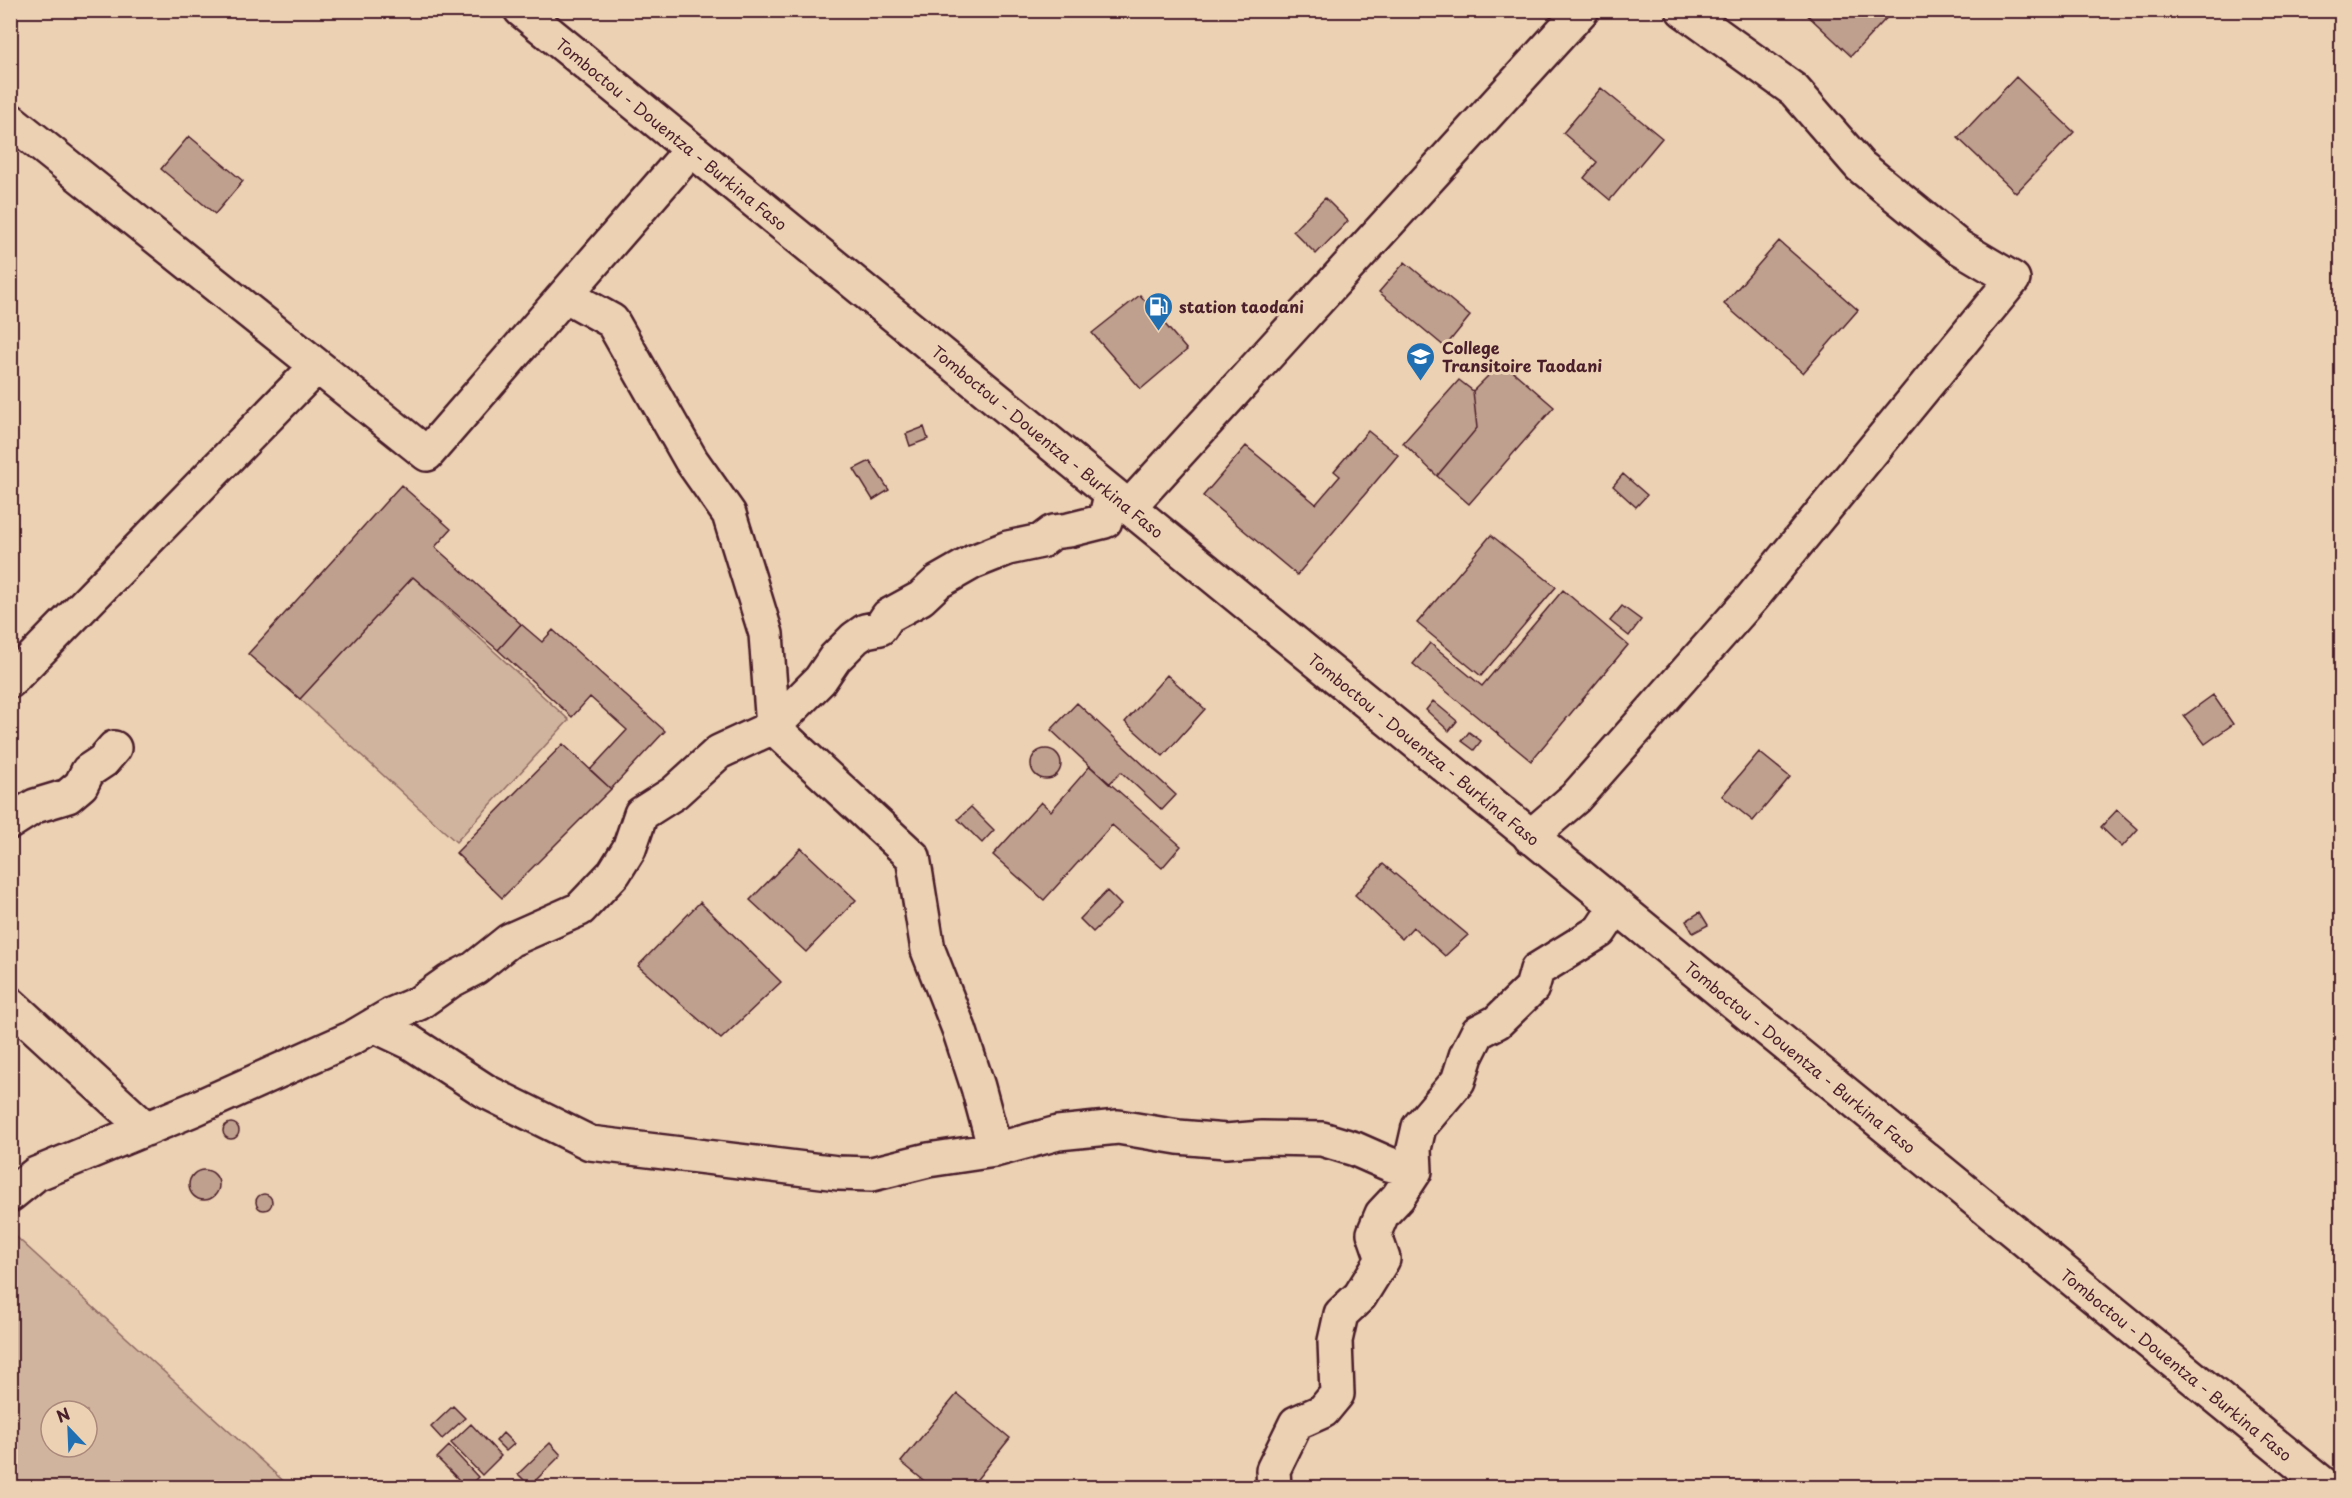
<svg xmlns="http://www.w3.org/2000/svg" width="2352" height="1498" font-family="'Playpen Sans',sans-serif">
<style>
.green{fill:#d1b49d;stroke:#8e6a64;stroke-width:1.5;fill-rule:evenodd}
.building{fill:#bf9f8d;stroke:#4a1f2b;stroke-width:1.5}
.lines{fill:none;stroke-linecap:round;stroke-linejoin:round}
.minor-casing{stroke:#4a1f2b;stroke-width:38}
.major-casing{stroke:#4a1f2b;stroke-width:38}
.minor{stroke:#ecd1b3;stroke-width:33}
.major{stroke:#ecd1b3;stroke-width:33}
.labels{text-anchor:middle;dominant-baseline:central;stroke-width:6;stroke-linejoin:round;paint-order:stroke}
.street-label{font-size:16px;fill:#4a1f2b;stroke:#ecd1b3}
.poi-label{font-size:16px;font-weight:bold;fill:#4a1f2b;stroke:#ecd1b3;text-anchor:start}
</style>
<rect width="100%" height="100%" fill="#ecd1b3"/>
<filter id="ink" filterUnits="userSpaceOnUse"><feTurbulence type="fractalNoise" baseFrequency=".0167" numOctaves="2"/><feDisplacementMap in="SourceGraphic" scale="12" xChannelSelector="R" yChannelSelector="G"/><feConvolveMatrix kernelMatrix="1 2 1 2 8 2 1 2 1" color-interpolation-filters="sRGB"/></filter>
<g filter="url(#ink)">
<path class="green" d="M413,577L569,720L456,842L300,699Z
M11,1232L290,1487H11ZM51,1411H87V1447H51Z"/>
<path class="building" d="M1802,10H1894L1851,56Z
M2016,77L2074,132L2016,193L1958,138Z
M1601,88L1662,138L1610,200L1584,178L1597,162L1563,133Z
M189,136L243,181L215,214L161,169Z
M1325,198L1348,221L1316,254L1293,231Z
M1779,241L1858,310L1803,373L1724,304Z
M1405,262L1470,316L1445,347L1379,292Z
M1140,295L1187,350L1141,389L1092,333Z
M1502,362L1554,407L1469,504L1437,476L1477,428L1473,391Z
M1459,380L1473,391L1477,428L1437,476L1403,443Z
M924,427L928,439L910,446L906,434Z
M1368,431L1398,455L1297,575L1203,496L1246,446L1316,504L1340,476L1334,471Z
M870,461L889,490L873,500L854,469Z
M1623,474L1647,495L1636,507L1613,486Z
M401,485L451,529L435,547L521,624L498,650L413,577L300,699L248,654Z
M1491,535L1556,587L1481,676L1417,623Z
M1563,590L1628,645L1531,761L1413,664L1430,643L1482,686Z
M1622,606L1641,620L1629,636L1610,621Z
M521,624L542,642L553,630L665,731L611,789L590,770L627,730L590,697L572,717L498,650Z
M1167,675L1205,709L1163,756L1125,722Z
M2213,695L2233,724L2205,744L2184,716Z
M1433,701L1457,721L1449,731L1426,710Z
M1077,703L1176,795L1162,810L1121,772L1109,784L1051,730Z
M1469,732L1481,741L1474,750L1462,741Z
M563,744L611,789L502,898L456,853Z
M1031 764a15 15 0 1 1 30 0a15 15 0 1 1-30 0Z
M1759,752L1790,777L1753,821L1722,796Z
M1090,766L1181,846L1162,868L1112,825L1044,900L993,855L1041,802L1051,811Z
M971,807L994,830L982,843L958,819Z
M2117,810L2138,829L2122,847L2101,827Z
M801,848L856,900L806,952L750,900Z
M1383,864L1468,935L1445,956L1413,927L1402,939L1355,895Z
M1107,891L1121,905L1093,932L1080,919Z
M700,902L781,982L721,1039L638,966Z
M1700,912L1708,925L1693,933L1686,921Z
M223 1131a8 8 0 1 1 16 0a8 8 0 1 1-16 0Z
M189 1185a15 15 0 1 1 30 0a15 15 0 1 1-30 0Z
M256 1202a8 8 0 1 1 16 0a8 8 0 1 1-16 0Z
M957,1394L1010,1438L970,1488H933L901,1462Z
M453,1406L465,1418L442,1439L431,1427Z
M471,1424L501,1456L482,1475L451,1443Z
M503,1433L514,1444L506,1451L496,1441Z
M550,1443L561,1455L530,1486L518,1474Z
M449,1446L478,1477L467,1488L437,1458Z"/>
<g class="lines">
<defs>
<path id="minor" d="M10,120L427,454L691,150
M565,295L612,321L691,460L729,514L766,634L773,727L913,857L928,950L959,1029L978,1087L995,1150
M1128,508L1582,10
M10,681L317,366
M10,822L35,806L68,796L81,785L88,771L103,761L114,748
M1530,837L1575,798L1752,598L2013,279L1959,247L1860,166L1794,90L1683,10
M10,1004L146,1129
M374,1025L410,1042L487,1092L590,1143L838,1173L872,1174L928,1160L995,1150L1058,1133L1118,1127L1178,1137L1226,1141L1262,1138L1322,1139L1355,1149L1389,1164L1415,1171
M10,1195L36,1174L194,1109L352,1038L391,1015L419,1003L450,981L475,968L510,940L580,909L614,873L629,849L641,814L674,793L719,752L773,727L820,680L835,658L855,638L865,631L880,628L888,616L921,598L938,582L973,562L1008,548L1041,541L1053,532L1069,530L1105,521L1111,495
M1274,1488L1273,1470L1296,1423L1323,1411L1337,1394L1335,1341L1341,1314L1360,1296L1383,1259L1374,1233L1382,1214L1398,1197L1415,1171L1414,1149L1419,1127L1458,1081L1466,1056L1478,1032L1497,1022L1532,988L1537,970L1600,931L1616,907"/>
<g id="major">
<path id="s1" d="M521,10L2328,1488"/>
</g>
</defs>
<use href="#minor" class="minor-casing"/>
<use href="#major" class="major-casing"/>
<use href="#minor" class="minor"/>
<use href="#major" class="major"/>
</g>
</g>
<defs>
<symbol id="fuel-pin" viewBox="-11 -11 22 30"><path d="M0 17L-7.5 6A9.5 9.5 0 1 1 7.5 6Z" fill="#1f6fb2" stroke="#ecd1b3"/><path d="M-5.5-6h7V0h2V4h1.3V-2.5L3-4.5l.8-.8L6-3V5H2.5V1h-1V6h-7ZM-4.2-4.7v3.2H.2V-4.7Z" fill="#fff"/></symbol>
<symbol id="school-pin" viewBox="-11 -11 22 30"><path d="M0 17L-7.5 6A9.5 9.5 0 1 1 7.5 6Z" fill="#1f6fb2" stroke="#ecd1b3"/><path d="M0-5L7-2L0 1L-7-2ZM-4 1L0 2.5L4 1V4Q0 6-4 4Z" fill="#fff"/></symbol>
</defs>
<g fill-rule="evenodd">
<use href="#fuel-pin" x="1142" y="290" width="33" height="45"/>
<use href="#school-pin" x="1404" y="340" width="33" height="45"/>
</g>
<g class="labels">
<g class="street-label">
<text stroke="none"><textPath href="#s1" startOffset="195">Tomboctou - Douentza - Burkina Faso</textPath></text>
<text stroke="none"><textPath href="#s1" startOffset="681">Tomboctou - Douentza - Burkina Faso</textPath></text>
<text stroke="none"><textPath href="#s1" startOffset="1167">Tomboctou - Douentza - Burkina Faso</textPath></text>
<text stroke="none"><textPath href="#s1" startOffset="1653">Tomboctou - Douentza - Burkina Faso</textPath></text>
<text stroke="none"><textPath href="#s1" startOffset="2139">Tomboctou - Douentza - Burkina Faso</textPath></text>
</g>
<g class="poi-label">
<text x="1179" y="306">station taodani</text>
<text x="1442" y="347">College<tspan x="1442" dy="18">Transitoire Taodani</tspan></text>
</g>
</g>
<rect width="2352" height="1498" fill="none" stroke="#ecd1b3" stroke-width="36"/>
<rect x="18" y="18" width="2316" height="1462" fill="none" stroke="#4a1f2b" stroke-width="2" filter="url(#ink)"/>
<g transform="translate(69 1429) rotate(337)"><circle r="28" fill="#ecd1b3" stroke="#ab8a7d" stroke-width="1.5"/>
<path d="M0-4.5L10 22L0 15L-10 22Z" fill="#1f6fb2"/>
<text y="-9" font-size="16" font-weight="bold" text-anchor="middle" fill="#4a1f2b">N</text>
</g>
</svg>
